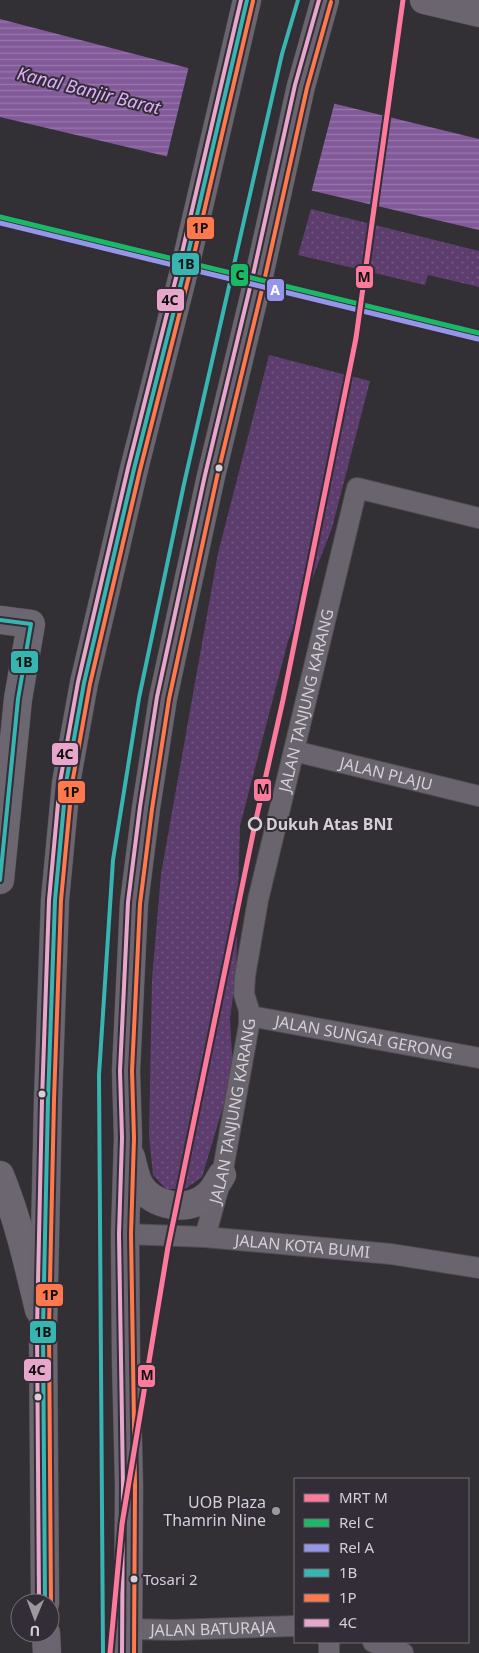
<svg xmlns="http://www.w3.org/2000/svg" width="479" height="1653" font-family="'Noto Sans',sans-serif">
<style>
.park{fill:url(#park-dots)}
.water{fill:url(#water-rules)}
.pier{fill:#322f35}
.lines{fill:none;stroke-linecap:round;stroke-linejoin:round}
.street-casing{stroke:#4f4d51;stroke-width:22}
.secondary-casing{stroke:#4f4d51;stroke-width:29}
.primary-casing{stroke:#4f4d51;stroke-width:29}
.street{stroke:#69646d;stroke-width:20}
.secondary{stroke:#6c6670;stroke-width:28}
.primary{stroke:#6b6570;stroke-width:28}
.bus-1-casing{stroke:#332d37;stroke-width:8}
.bus-2-casing{stroke:#332d37;stroke-width:8}
.bus-3-casing{stroke:#332d37;stroke-width:8}
.bus-1{stroke:#37b5b1;stroke-width:4}
.bus-2{stroke:#ff794d;stroke-width:4}
.bus-3{stroke:#e7a7ca;stroke-width:4}
.rail-1-casing{stroke:#332d37;stroke-width:9}
.rail-2-casing{stroke:#332d37;stroke-width:9}
.rail-1{stroke:#1ab867;stroke-width:5}
.rail-2{stroke:#9596ea;stroke-width:5}
.metro-1-casing{stroke:#332d37;stroke-width:9}
.metro-1{stroke:#fd7a9d;stroke-width:5}
.bus-dot{fill:#d4d0d6;stroke:#332d37;stroke-width:2}
.stop-dot{fill:#332d37;stroke:#d4d0d6;stroke-width:2.5}
.poi-dot{fill:#9b989e;stroke:#332d37;stroke-width:2}
.labels{text-anchor:middle;dominant-baseline:central;stroke-width:4;stroke-linejoin:round;paint-order:stroke}
.bus-label{font-size:15px;fill:#d4d0d6;stroke:#332d37;text-anchor:start}
.street-label{font-size:16px;fill:#d4d0d6;stroke:#332d37}
.stop-label{font-size:16px;font-weight:bold;fill:#d4d0d6;stroke:#332d37;text-anchor:start}
.poi-label{font-size:16px;fill:#d4d0d6;stroke:#332d37;text-anchor:end}
.water-label{font-size:18px;font-style:italic;fill:#deaffa;stroke:#332d37}
.line-badge{stroke:#332d37;stroke-width:2}
.badge-label{font-size:14px;text-anchor:middle;font-weight:bold;fill:#fff}
.pale-badge-label{font-size:14px;text-anchor:middle;font-weight:bold;fill:#111}
</style>
<defs>
<pattern id="park-dots" width="8" height="8" patternUnits="userSpaceOnUse" patternTransform="scale(1.25)"><rect width="8" height="8" fill="#5c3d6e"/><path d="M2 2h.1M6 6h.1" fill="none" stroke="#725882" stroke-width="1.8" stroke-linecap="round"/></pattern>
<pattern id="water-rules" width="6" height="5" patternUnits="userSpaceOnUse" patternTransform="scale(1.25)"><rect width="6" height="5" fill="#825a99"/><path d="M0 2.5h6" fill="none" stroke="#9878ab"/></pattern>
</defs>
<rect width="100%" height="100%" fill="#322f35"/>
<path class="park" d="M311,209L479,251V287L428,275L425,285L298,255Z
M269,355L370,381L332,528L288,641L240,826L236,973L230,1019L233,1074L202,1177L185,1189H166L153,1175L149,1136L152,979L161,874L218,553Z"/>
<path class="water" d="M0,19L188,68L479,139V230L0,117Z"/>
<path class="pier" d="M189,66L335,101L311,193L166,160Z"/>
<g class="lines">
<defs>
<g id="street">
<path id="s1" d="M294,751L479,796"/>
<path id="s2" d="M250,1016L479,1058"/>
<path id="s3" d="M125,1234L205,1237L391,1254L479,1268"/>
<path id="s4" d="M205,1237L222,1175L249,1025V1010L244,994L245,976L258,900L357,488L479,518"/>
<path id="s5" d="M129,1629L174,1630L295,1626"/>
<path d="M329,1642V1653"/>
<path d="M373,1642L403,1653"/>
</g>
<path id="secondary" d="M0,620L31,624L18,699L0,880
M0,1175C18,1219 28,1264 39,1310"/>
<path id="primary" d="M424,0L479,13
M131,1157C133,1166 135,1175 139,1184C152,1207 189,1213 208,1195C214,1190 218,1181 222,1175
M45,1603L43,1328L48,1100L55,900L66,783L84,683L134,469L184,271L247,0
M46,1633L47,1653
M128,1653L129,1485L126,1361L125,1234L128,1138L126,1071L134,903L146,808L163,698L211,476L259,276L301,86L325,0"/>
</defs>
<use href="#street" class="street-casing"/>
<use href="#secondary" class="secondary-casing"/>
<use href="#primary" class="primary-casing"/>
<use href="#street" class="street"/>
<use href="#secondary" class="secondary"/>
<use href="#primary" class="primary"/>
<defs>
<path id="bus-1" d="M0,620L31,624L18,699L0,880
M45,1603L43,1328L48,1100L55,900L66,783L84,683L134,469L184,271L247,0
M103,1653L99,1075L113,860L139,698L184,484L282,54L298,0"/>
<path id="bus-2" d="M51,1603L49,1328L54,1100L61,900L72,784L90,684L140,470L190,272L253,1
M134,1653L135,1485L131,1234L134,1138L132,1071L140,904L152,809L169,699L217,477L265,277L307,88L331,2"/>
<path id="bus-3" d="M39,1603L37,1328L42,1100L49,900L60,782L78,682L128,468L178,270L241,0
M122,1653L123,1485L119,1234L122,1138L120,1071L128,902L140,807L157,697L205,475L253,275L295,85L319,0"/>
</defs>
<use href="#bus-1" class="bus-1-casing"/>
<use href="#bus-2" class="bus-2-casing"/>
<use href="#bus-3" class="bus-3-casing"/>
<use href="#bus-1" class="bus-1"/>
<use href="#bus-2" class="bus-2"/>
<use href="#bus-3" class="bus-3"/>
<defs>
<path id="rail-1" d="M0,217L479,333"/>
<path id="rail-2" d="M0,223L478,339"/>
</defs>
<use href="#rail-1" class="rail-1-casing"/>
<use href="#rail-2" class="rail-2-casing"/>
<use href="#rail-1" class="rail-1"/>
<use href="#rail-2" class="rail-2"/>
<defs>
<path id="metro-1" d="M110,1653L122,1524L168,1247L255,824L283,700L356,338L403,0"/>
</defs>
<use href="#metro-1" class="metro-1-casing"/>
<use href="#metro-1" class="metro-1"/>
</g>
<g class="bus-dot">
<circle cx="219" cy="468" r="4.5"/>
<circle cx="42" cy="1094" r="4.5"/>
<circle cx="38" cy="1397" r="4.5"/>
<circle cx="134" cy="1579" r="4.5"/>
</g>
<circle class="stop-dot" cx="255" cy="824" r="6"/>
<circle class="poi-dot" cx="276" cy="1511" r="5"/>
<g class="labels">
<g class="bus-label">
<text x="143" y="1579">Tosari 2</text>
</g>
<g class="street-label">
<text stroke="none"><textPath href="#s4" startOffset="549">JALAN TANJUNG KARANG</textPath></text>
<text stroke="none"><textPath href="#s1" startOffset="95">JALAN PLAJU</textPath></text>
<text stroke="none"><textPath href="#s2" startOffset="116">JALAN SUNGAI GERONG</textPath></text>
<text stroke="none"><textPath href="#s4" startOffset="129">JALAN TANJUNG KARANG</textPath></text>
<text stroke="none"><textPath href="#s3" startOffset="178">JALAN KOTA BUMI</textPath></text>
<text stroke="none"><textPath href="#s5" startOffset="84">JALAN BATURAJA</textPath></text>
</g>
<g class="stop-label">
<text x="266" y="824">Dukuh Atas BNI</text>
</g>
<g class="poi-label">
<text x="266" y="1502">UOB Plaza<tspan x="266" dy="18">Thamrin Nine</tspan></text>
</g>
<g class="water-label">
<text transform="translate(89 90) rotate(14)">Kanal Banjir Barat</text>
</g>
</g>
<g class="line-badge">
<rect x="186" y="216" width="29" height="24" rx="5" fill="#ff794d"/>
<rect x="171" y="252" width="29" height="24" rx="5" fill="#37b5b1"/>
<rect x="230" y="263" width="19" height="24" rx="5" fill="#1ab867"/>
<rect x="355" y="265" width="19" height="24" rx="5" fill="#fd7a9d"/>
<rect x="266" y="278" width="19" height="24" rx="5" fill="#9596ea"/>
<rect x="156" y="288" width="29" height="24" rx="5" fill="#e7a7ca"/>
<rect x="10" y="650" width="29" height="24" rx="5" fill="#37b5b1"/>
<rect x="51" y="742" width="28" height="24" rx="5" fill="#e7a7ca"/>
<rect x="253" y="778" width="19" height="24" rx="5" fill="#fd7a9d"/>
<rect x="57" y="780" width="29" height="24" rx="5" fill="#ff794d"/>
<rect x="35" y="1283" width="29" height="24" rx="5" fill="#ff794d"/>
<rect x="29" y="1320" width="28" height="24" rx="5" fill="#37b5b1"/>
<rect x="23" y="1358" width="29" height="24" rx="5" fill="#e7a7ca"/>
<rect x="137" y="1364" width="19" height="24" rx="5" fill="#fd7a9d"/>
</g>
<g class="badge-label">
<text x="275" y="295">A</text>
</g>
<g class="pale-badge-label">
<text x="200" y="233">1P</text>
<text x="186" y="269">1B</text>
<text x="240" y="280">C</text>
<text x="364" y="282">M</text>
<text x="170" y="305">4C</text>
<text x="24" y="667">1B</text>
<text x="65" y="759">4C</text>
<text x="263" y="794">M</text>
<text x="71" y="797">1P</text>
<text x="50" y="1300">1P</text>
<text x="43" y="1337">1B</text>
<text x="37" y="1375">4C</text>
<text x="147" y="1380">M</text>
</g>
<rect x="294" y="1478" width="175" height="165" fill="#332d37" stroke="#736e77"/>
<rect x="304" y="1494" width="25" height="8" fill="#fd7a9d" stroke="#736e77"/>
<text x="339" y="1503" font-size="15" fill="#d4d0d6">MRT M</text>
<rect x="304" y="1519" width="25" height="8" fill="#1ab867" stroke="#736e77"/>
<text x="339" y="1528" font-size="15" fill="#d4d0d6">Rel C</text>
<rect x="304" y="1544" width="25" height="8" fill="#9596ea" stroke="#736e77"/>
<text x="339" y="1553" font-size="15" fill="#d4d0d6">Rel A</text>
<rect x="304" y="1569" width="25" height="8" fill="#37b5b1" stroke="#736e77"/>
<text x="339" y="1578" font-size="15" fill="#d4d0d6">1B</text>
<rect x="304" y="1594" width="25" height="8" fill="#ff794d" stroke="#736e77"/>
<text x="339" y="1603" font-size="15" fill="#d4d0d6">1P</text>
<rect x="304" y="1619" width="25" height="8" fill="#e7a7ca" stroke="#736e77"/>
<text x="339" y="1628" font-size="15" fill="#d4d0d6">4C</text>
<g transform="translate(35 1618) rotate(181)"><circle r="24" fill="#332d37" stroke="#736e77"/>
<path d="M0-4L9 19L0 12L-9 19Z" fill="#9b989e"/>
<text y="-8" font-size="14" font-weight="bold" text-anchor="middle" fill="#d4d0d6">U</text>
</g>
</svg>
